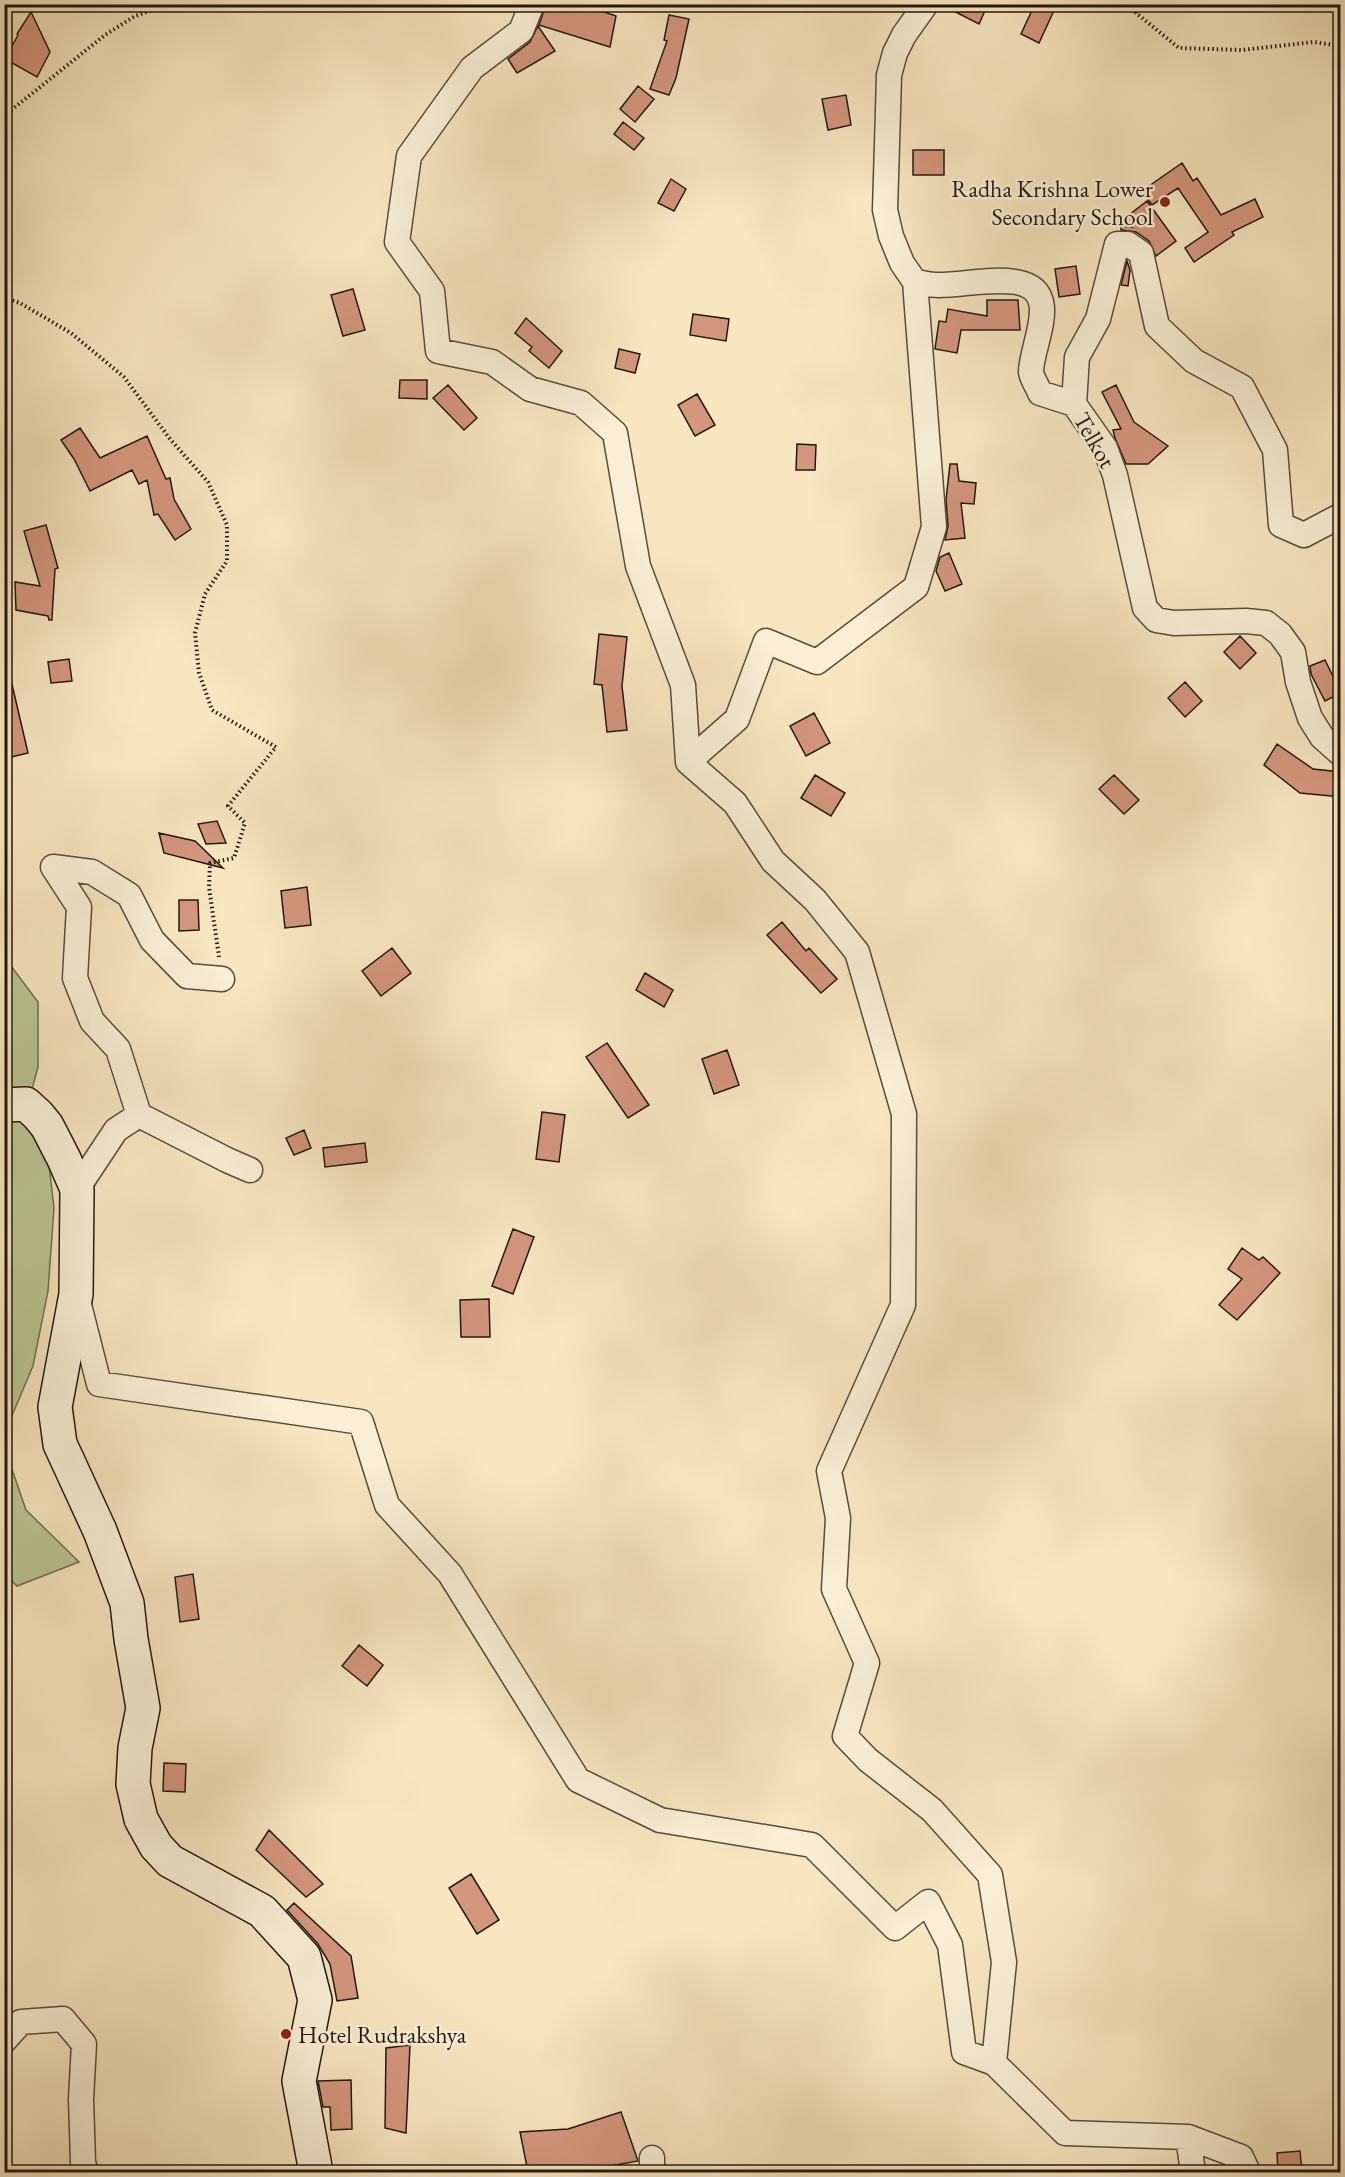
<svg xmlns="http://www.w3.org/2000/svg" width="1345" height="2177" font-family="'EB Garamond',serif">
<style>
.green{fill:#bac694;stroke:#6e6f52;stroke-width:1.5}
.building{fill:#d4967d;stroke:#231810;stroke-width:1.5}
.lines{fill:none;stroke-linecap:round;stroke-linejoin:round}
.street-casing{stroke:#584c3c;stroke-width:27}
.secondary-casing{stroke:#231810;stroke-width:36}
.path{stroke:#231810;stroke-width:4;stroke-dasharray:1.5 3;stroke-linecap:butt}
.street{stroke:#faefd6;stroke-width:24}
.secondary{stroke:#faefd6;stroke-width:33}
.poi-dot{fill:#8f2418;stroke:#faefd6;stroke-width:2}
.labels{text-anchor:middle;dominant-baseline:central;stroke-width:5;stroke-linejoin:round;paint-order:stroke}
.poi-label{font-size:24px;fill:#231810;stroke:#faefd6;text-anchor:end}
.street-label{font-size:24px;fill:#231810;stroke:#faefd6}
</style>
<rect width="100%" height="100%" fill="#f7e6c0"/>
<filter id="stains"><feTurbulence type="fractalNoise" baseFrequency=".00333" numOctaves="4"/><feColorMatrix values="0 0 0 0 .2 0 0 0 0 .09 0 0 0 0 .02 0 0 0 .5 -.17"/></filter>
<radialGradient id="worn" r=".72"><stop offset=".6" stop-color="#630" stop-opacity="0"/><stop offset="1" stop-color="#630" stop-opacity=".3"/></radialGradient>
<path class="green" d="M5,958L38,1002V1067L24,1119L49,1165L54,1208L48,1291L33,1366L5,1432Z
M4,1446L26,1510L79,1562L17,1586L5,1574Z"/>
<path class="building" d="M546,4H581L616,16L610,47L539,25Z
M940,4H988L979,24Z
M1035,4H1057L1039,43L1021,34Z
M31,12L50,52L37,77L5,59L18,35L17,34Z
M669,15L689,19L676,78L669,95L650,89L667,41L664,40Z
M538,26L555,51L517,73L508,59L530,42Z
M638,86L654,99L635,122L620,109Z
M846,95L851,125L828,130L822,99Z
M623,122L644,138L634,150L614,134Z
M913,150H944V175H913Z
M1182,163L1193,181L1197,178L1221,215L1255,199L1263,217L1232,232L1234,235L1194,262L1185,248L1208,232L1178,188L1152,205L1142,191Z
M671,179L686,189L674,211L658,203Z
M1147,201L1176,241L1156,256L1149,241L1136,232L1121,230V226L1132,227L1125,218Z
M1127,261L1130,270L1128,286L1121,285Z
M1076,266L1080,294L1059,297L1055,269Z
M353,289L365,330L343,336L331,295Z
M987,300H1018L1020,330H961L957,353L935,349L939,321L946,322L948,309L987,316Z
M693,314L729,319L726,341L690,335Z
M526,318L562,351L549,368L529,351L532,347L515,333Z
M619,349L640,354L635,373L615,368Z
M400,380H427V399L399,398Z
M448,385L477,418L464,430L433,398Z
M1116,385L1134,422L1168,446L1148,464H1126L1115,438L1113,430L1121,429L1102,392Z
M697,394L715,425L695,436L678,405Z
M80,428L100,458L147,436L166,479L170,478L174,499L191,529L175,540L158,514L154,515L147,480L139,484L132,470L90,491L74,459L61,440Z
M797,444L816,445L815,470H796Z
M950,464H957L959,481L976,483L974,504L961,503L965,538L945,540L948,526L946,500Z
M46,525L58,568L55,569L52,617V620H49L48,616L16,610L15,582L40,586L24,531Z
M949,553L962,584L945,591L936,571L940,557Z
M599,634L627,637L622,686L627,730L607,732L602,685L594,684Z
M1240,636L1256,653L1240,669L1224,652Z
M69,659L72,681L51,683L48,662Z
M1325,660L1341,693L1325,701L1311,674L1310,666Z
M11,680L28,753L7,758L4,748V681Z
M1185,682L1202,701L1185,717L1168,698Z
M814,713L830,743L806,756L790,726Z
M1277,744L1313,769L1341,772V797L1300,793L1264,765Z
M815,775L845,793L831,816L801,798Z
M1114,775L1139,800L1124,814L1099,789Z
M217,821L226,843L206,844L198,824Z
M159,833L195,841L223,868L164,853Z
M307,887L311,925L285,928L281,891Z
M179,900H198L199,930L179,931Z
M782,922L806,951L809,948L837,979L821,993L767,935Z
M392,948L411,973L381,996L362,971Z
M645,973L673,990L664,1007L636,990Z
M607,1043L649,1105L628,1118L586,1057Z
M727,1050L739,1085L714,1094L702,1059Z
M542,1112L565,1115L559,1162L536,1159Z
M304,1130L311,1148L294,1155L286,1138Z
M365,1143L367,1162L325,1167L323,1148Z
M513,1229L534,1237L513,1294L492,1286Z
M1242,1248L1259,1260L1263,1257L1280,1273L1237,1320L1219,1305L1242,1279L1228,1269Z
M489,1299L490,1337H461L460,1300Z
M193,1574L199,1619L180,1622L175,1577Z
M359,1645L383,1665L367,1686L342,1666Z
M164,1763L186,1764L185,1792L163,1791Z
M269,1830L323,1884L306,1897L256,1850Z
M471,1874L499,1920L477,1934L449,1888Z
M294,1903L351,1956L358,1998L337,2001L330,1964L318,1944L287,1910Z
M410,2045L406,2133L385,2128L386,2048Z
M351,2080L352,2129L331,2130L330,2107H323L318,2081Z
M621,2112L638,2161L577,2172H528L520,2132L568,2129Z
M1300,2151L1302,2172H1278L1277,2153Z"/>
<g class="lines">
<defs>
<path id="street" d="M532,4L521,31L472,68L409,156L397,242L432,291L438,351L492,362L530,389L581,403L615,433L638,566L683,685L688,762
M926,4L904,35L895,53L889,75L888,111L885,210L891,236L902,263L915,282C923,283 930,285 938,285C964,285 989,278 1016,282C1064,290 1031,344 1031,372C1032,379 1038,387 1040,393L1074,404L1105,448L1115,475L1145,608L1156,620L1174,623L1246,621L1266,623L1280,634L1293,652L1298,682L1310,718L1322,737L1340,753
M915,282L934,527L916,587L817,662L766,641L737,719L688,762L735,803L773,861L815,900L857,952L904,1114L903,1305L829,1471L838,1518L834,1589L867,1663L845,1736L868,1760L932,1810L990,1875L1004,1962L994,2063
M1074,404L1077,357L1098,319L1117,244H1128L1141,253L1157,326L1194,361L1242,387L1275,450L1281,525L1304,535L1340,516
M139,1115L227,1160L250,1170
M77,1189L116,1130L139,1115L118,1049L92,1021L75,978L79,907L53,867L92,872L129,895L152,940L187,976L222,979
M78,1301L99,1384L361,1422L387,1505L450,1574L578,1780L660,1820L812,1845L895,1928L928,1902L950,1945L964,2052L994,2063L1065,2133L1188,2137L1241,2157L1248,2172
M4,2041L21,2022L63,2019L84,2044L81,2099L83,2163L86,2172
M1188,2137L1193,2172
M652,2158V2172"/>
<path id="secondary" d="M4,1105L26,1104L38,1115L47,1126L64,1159L77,1189L76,1294L55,1407L60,1444L100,1531L127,1603L131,1639L143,1708L135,1748L133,1784L141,1819L156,1846L170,1861L262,1911L304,1957L315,2000L299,2081L316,2172"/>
</defs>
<use href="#street" class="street-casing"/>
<use href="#secondary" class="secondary-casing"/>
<path class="path" d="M1141,4L1136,13L1179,48L1242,50L1314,42L1340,46
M4,116L105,35L135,16L170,4
M4,298L20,303L71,333L124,377L170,439L208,482L227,525V561L205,594L195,633L199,673L212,710L276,747L228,806L245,823L234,858L210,863L209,887L219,957"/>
<use href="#street" class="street"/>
<use href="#secondary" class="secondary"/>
</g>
<g class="poi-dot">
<circle cx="1165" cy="202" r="6"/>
<circle cx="286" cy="2034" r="6"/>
</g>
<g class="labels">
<g class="poi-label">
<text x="1153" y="188">Radha Krishna Lower<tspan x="1153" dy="28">Secondary School</tspan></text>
<text x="298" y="2034" text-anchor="start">Hotel Rudrakshya</text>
</g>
<g class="street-label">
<text transform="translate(1095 440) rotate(60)">Telkot</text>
</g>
</g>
<rect width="1345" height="2177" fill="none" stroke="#f7e6c0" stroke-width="24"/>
<rect x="6" y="6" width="1333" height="2165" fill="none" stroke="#231810" stroke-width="3"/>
<rect x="12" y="12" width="1321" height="2153" fill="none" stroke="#231810" stroke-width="1.5"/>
<rect width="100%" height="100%" filter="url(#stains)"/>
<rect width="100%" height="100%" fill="url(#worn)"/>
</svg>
